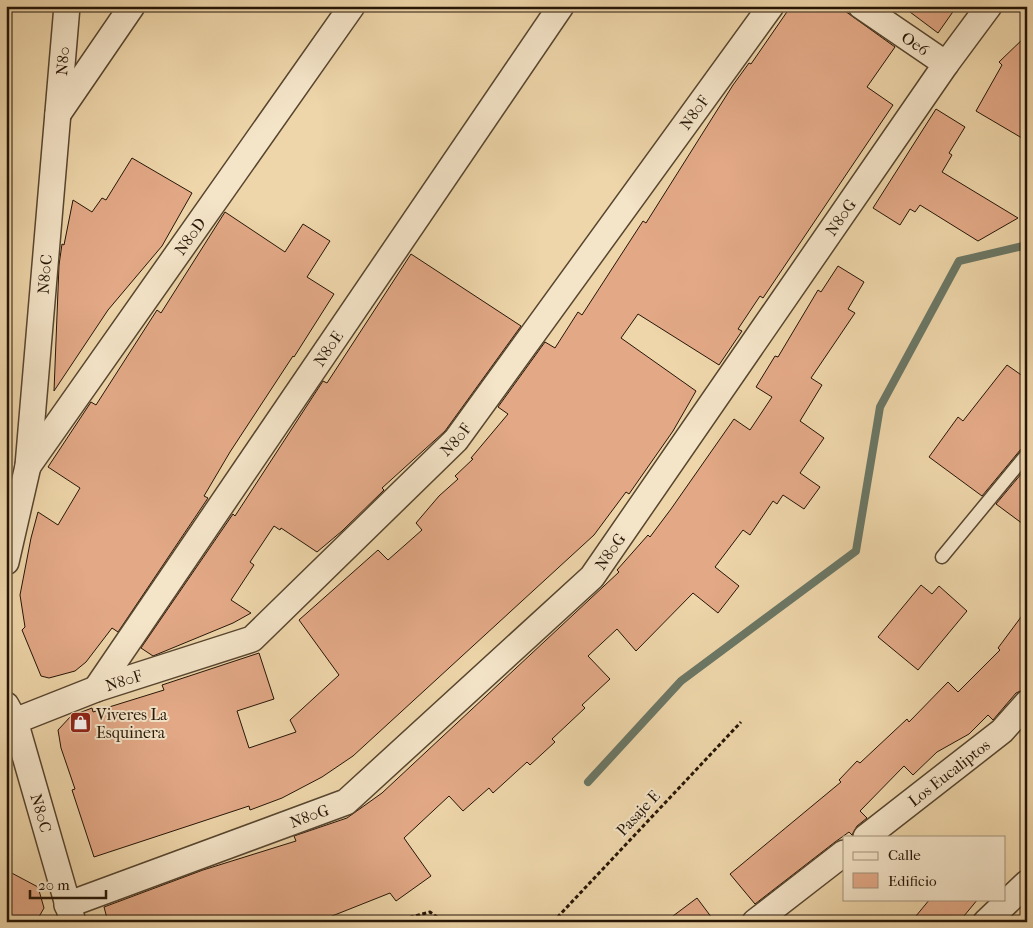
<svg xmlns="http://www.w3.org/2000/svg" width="1033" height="928" font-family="'IM FELL French Canon',serif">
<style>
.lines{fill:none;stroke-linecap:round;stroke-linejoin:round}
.stream{stroke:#6b7765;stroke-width:8}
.building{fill:#e3a987;stroke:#251506}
.lane-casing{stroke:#57452f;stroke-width:15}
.street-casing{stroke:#57452f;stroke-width:28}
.path{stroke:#251506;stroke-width:3;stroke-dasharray:4 2.5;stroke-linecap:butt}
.lane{stroke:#f4e4c8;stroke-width:12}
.street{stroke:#f4e4c8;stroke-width:25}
.labels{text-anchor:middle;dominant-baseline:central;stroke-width:4;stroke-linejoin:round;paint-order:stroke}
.street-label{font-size:16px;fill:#251506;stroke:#f4e4c8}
.poi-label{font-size:16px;fill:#251506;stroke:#f4e4c8;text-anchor:start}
</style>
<rect width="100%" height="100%" fill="#eed6aa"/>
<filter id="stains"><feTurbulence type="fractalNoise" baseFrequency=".004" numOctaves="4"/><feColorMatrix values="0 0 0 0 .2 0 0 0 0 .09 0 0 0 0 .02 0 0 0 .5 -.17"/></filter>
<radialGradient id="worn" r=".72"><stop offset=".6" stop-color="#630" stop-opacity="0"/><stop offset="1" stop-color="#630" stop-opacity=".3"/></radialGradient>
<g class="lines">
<path class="stream" d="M588,782L681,681L856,551L880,407L959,261L1027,245"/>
</g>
<path class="building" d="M791,6H838L895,47L867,87L893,105L763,298L760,296L738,329L742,331L719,365L638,314L621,338L696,391L673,431L629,494L626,492L594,535L353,756L322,777L282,798L250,810L249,806L94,857L72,790L75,789L61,748L58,730L71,716L92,708L93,712L164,690L162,685L259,653L274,699L237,711L249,748L296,732L290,720L339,675L299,620L378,550L388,560L422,530L416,523L439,496L458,479L455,476L473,459L471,458L508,414L498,407L545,342L555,348L578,312L582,315L643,221L646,223L733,85L749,63L751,64Z
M902,6H957L938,33Z
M1027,35V141L976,111L1002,65L999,62Z
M936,109L965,127L949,153L952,155L942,172L1018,218L978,241L920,205L915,212L910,209L900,225L873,208Z
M132,158L192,193L162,246L108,310L54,391L59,265L62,244L64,245L73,200L92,212L102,198L106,200Z
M225,212L285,252L303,224L330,241L307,277L334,294L294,357L293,356L230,452L204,496L208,498L118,632L112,628L86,662L75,671L49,678L41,676L22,630L25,627L20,595L31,538L38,512L58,525L80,488L48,467L91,402L96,405L157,310L161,313Z
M411,254L521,326L445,431L382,488L384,490L342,531L317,552L281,528L280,530L274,526L250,562L254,565L231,600L251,613L233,623L153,656L141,648L233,514L235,516L323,381L327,383Z
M838,266L864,282L848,309L855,313L811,378L822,385L800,421L824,438L800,473L820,487L804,509L783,495L777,504L773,501L750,535L743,530L715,567L739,586L718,613L693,593L636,651L617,629L588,656L610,679L582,705L585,708L552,739L555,742L530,765L527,762L493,793L489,788L463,811L449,796L404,838L431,876L396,901L390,893L317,922H108L104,907L203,870L296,841L294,836L347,818L382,793L619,572L617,570L648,535L650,537L671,509L734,419L750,430L772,397L756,387L775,356L778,357L818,290L821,292Z
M1007,365L1027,379V446L1021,449L982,496L929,457L958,417L963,421Z
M1027,467V527L996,504Z
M921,585L932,594L939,586L967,611L918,670L878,637Z
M1027,609V688L1016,693L993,720L988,715L969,734L937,752L913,775L904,766L860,811L867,818L857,826L852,835L849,832L835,842L755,904L730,874L841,782L839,780L857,761L860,763L907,719L909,722L948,682L958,692L1000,650L998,648Z
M6,870L38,887L44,908L36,922H6Z
M697,898L715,922H665Z
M930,899H978L959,922H911Z"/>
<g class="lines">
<defs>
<path id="lane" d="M942,557L1027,454"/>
<g id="street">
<path id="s1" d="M861,6L946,64"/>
<path d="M58,114L132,6"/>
<path id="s2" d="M28,466L352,6"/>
<path id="s3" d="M6,562L28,466L67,6"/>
<path id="s4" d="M96,689L561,6"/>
<path id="s5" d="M6,705L15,721L72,919"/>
<path id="s6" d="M15,721L96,689L252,639L456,440L771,6"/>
<path id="s7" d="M866,837L1002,731L1027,703"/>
<path id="s8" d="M67,905L346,802L592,577L946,64L989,6"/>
<path d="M755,922L844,853"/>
<path d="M986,922L1027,883"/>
</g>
</defs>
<use href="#lane" class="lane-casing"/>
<use href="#street" class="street-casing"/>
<path class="path" d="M405,922L411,917L430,912L444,922
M553,922L741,722"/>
<use href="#lane" class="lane"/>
<use href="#street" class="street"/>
</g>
<defs>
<symbol id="shop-square" viewBox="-11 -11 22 22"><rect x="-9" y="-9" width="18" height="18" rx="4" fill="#8f2418" stroke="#f4e4c8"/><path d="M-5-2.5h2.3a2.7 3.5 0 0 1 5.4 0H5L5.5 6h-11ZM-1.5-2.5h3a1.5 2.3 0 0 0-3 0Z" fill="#fff"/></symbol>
</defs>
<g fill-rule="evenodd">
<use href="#shop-square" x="68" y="710" width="25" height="25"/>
</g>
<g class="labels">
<g class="street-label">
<text stroke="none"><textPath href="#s1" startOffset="66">Oe6</textPath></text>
<text stroke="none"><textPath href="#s3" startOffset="505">N80</textPath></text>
<text stroke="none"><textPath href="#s6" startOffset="941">N80F</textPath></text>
<text stroke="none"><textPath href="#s8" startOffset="1068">N80G</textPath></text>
<text stroke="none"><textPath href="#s2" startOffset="281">N80D</textPath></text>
<text stroke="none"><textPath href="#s3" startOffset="291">N80C</textPath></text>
<text stroke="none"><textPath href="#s4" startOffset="412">N80E</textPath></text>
<text stroke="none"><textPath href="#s6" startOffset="536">N80F</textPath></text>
<text stroke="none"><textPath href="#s8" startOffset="662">N80G</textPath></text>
<text stroke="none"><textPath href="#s6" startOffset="116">N80F</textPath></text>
<text stroke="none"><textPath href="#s7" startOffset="105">Los Eucaliptos</textPath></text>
<text stroke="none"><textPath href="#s5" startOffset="114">N80C</textPath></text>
<text transform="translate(638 813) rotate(-47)">Pasaje E</text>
<text stroke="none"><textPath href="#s8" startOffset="258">N80G</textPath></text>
</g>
<g class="poi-label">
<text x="96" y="714">Viveres La<tspan x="96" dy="18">Esquinera</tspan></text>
</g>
</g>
<rect width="1033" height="928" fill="none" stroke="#eed6aa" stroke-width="25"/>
<rect x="8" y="8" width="1018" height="913" fill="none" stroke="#251506" stroke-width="2.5"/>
<rect x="12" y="12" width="1008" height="903" fill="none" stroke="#251506"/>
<rect x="843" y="836" width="162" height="65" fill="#f4e4c8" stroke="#a1917a"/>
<rect x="853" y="852" width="25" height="8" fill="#f4e4c8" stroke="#a1917a"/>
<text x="888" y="860" font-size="15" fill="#251506">Calle</text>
<rect x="853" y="873" width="25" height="15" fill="#e3a987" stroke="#a1917a"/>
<text x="888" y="886" font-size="15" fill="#251506">Edificio</text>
<path d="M30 890v8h76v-8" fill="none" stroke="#251506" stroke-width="2.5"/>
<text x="38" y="890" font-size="15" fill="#251506" stroke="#f4e4c8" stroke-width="4" paint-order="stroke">20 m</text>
<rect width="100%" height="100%" filter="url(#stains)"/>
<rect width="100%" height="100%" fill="url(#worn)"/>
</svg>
